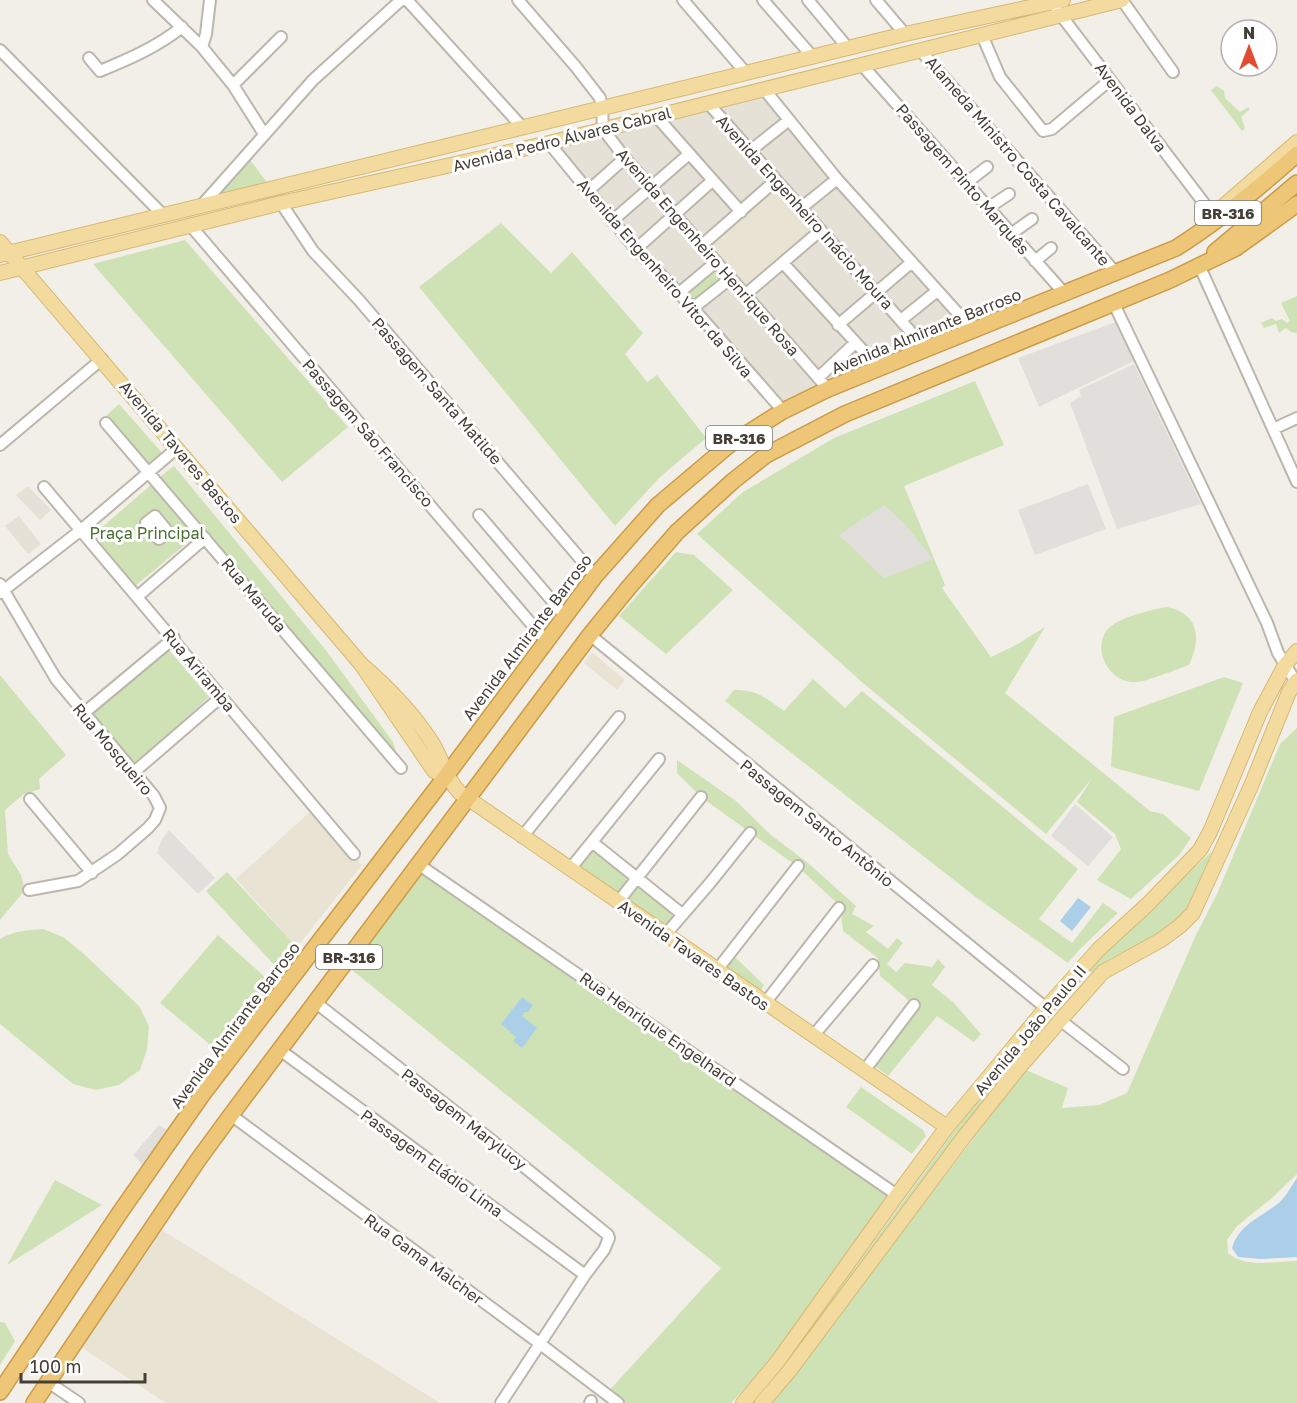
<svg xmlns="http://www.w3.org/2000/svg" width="1297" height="1403" font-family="'Golos Text',sans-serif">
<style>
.residential{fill:#e5e1d7}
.education{fill:#e9e3d4}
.green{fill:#cee2b5}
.parking{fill:#e1dfdc}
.water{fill:#abcfe8}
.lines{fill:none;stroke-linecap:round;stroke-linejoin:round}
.minor-casing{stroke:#bcb6ac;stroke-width:14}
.major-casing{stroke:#d6b872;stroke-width:16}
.highway-casing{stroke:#cb9b49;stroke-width:18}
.minor{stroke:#fff;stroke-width:10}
.major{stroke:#f3dba0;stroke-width:14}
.highway{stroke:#edc678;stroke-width:15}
.labels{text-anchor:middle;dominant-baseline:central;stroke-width:6;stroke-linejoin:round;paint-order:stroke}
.shield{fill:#fff;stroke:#7c7973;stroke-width:1.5}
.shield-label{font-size:15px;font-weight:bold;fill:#443f37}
.street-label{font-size:16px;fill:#443f37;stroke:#fff}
.park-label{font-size:16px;fill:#496f31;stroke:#fff}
</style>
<rect width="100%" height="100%" fill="#f2efe8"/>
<path class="residential" d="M764,89L973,330L783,411L549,143Z
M28,486L51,510L40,520L16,495Z
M19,516L41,544L28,554L5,526Z"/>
<path class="education" d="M775,186L815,230L747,289L707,245Z
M592,652L625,680L617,690L584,663Z
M312,810L362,865L297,947L236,879Z
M157,1227L440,1403H166L78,1345Z"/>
<path class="green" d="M1217,86L1224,91L1225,98L1240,112L1248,107L1250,109L1241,117L1245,128L1242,131L1211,90Z
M248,157L272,189L202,205Z
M501,223L551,273L572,252L643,333L625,354L647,382L657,375L706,438L659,478L615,526L419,287Z
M185,240L348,427L282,482L93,264Z
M716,266L727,277L696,303L686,292Z
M1297,296V333L1291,332L1286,328L1279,333L1276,324L1264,328L1261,323L1272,318L1276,321L1282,319L1287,323L1290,321L1281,303Z
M975,381L1004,445L904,486L945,585L942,588L991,657L1016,645L1045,627L1005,693L1150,811L1163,814L1191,838L1179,855L1131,899L1097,880L1121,849L1115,834L1077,802L1093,777L1046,834L863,683L697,534L743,492L834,438Z
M119,404L164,455L152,466L106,416Z
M174,466L325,649L393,742L400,765L210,534L160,477Z
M151,485L194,537L134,587L94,534Z
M676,552L694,555L733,590L666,654L619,616Z
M1167,607C1200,614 1201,639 1189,665C1177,669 1146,682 1136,682C1111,684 1091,651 1107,630C1118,617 1151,610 1167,607Z
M167,648L209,697L133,767L91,713Z
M0,675L66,755L39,779L40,789L24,794L5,810L8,854L21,875L25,890L0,920Z
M1224,677L1243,683L1199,791L1111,767L1114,717Z
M813,679L845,708L862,691L1078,869L1039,919L1072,943L1103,903L1118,913L1079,950L1068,963L977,898L725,701L734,690C758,690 766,698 784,711Z
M1297,728V1174L1272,1198L1237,1226L1227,1240L1228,1253C1248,1269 1273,1261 1297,1261V1403H771L1026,1070L1068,1088L1062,1108L1099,1105L1127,1093L1196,935L1217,894L1280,744Z
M677,760L736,801L771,835L808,863L856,906L852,914L874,926L866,932L888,949L897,938L903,943L887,964L896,972L905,963L932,967L938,959L945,967L932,985L954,1003L981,1034L974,1042L937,1016L888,1076L870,1062L914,1005L880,976L878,958L843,931L840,906L798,867L701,797L677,773Z
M593,847L633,878L618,897L577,867Z
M1212,851L1188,910L1172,927L1109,959L1093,974L1087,968Z
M417,863L892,1190L773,1358L731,1403H621L607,1393L721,1268L342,962Z
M227,872L298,948L276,967L206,891Z
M639,883L678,915L666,928L626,899Z
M43,929L63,937L85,955L139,1006L149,1026L147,1049L140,1070L119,1085L96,1090L73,1084L0,1024V939C14,931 27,930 43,929Z
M218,935L266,978L269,987L219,1052L160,1003Z
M735,957L764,985L759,993L726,970Z
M1009,1062L1010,1068L758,1403H753L781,1369L977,1100Z
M861,1087L923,1130L926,1136L912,1154L846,1107Z
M55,1180L102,1205L7,1265Z
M0,1322L5,1323L15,1341L0,1365Z"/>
<path class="parking" d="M1121,320L1140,358L1039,407L1018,358Z
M1134,364L1201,504L1117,529L1070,403L1081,396L1079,390Z
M1088,484L1106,529L1035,555L1018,510Z
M884,505L905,524L933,559L884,578L839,535Z
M1075,804L1113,837L1088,866L1051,836Z
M169,830L215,878L198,894L157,853L162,839Z
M159,1125L167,1130L143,1166L133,1155Z"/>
<path class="water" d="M1078,898L1091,907L1072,931L1060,921Z
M522,997L533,1005L528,1012H525L522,1016L537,1028L522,1048L513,1041L516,1037L501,1024Z
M1297,1178V1257L1261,1259L1238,1257L1232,1248C1239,1224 1262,1217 1280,1202C1287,1195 1292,1185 1297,1178Z"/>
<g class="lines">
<defs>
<path id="minor" d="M153,0L202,47L233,85L264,134
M407,0L523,128
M518,0L576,67L600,98L602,108L603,129L625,158L828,389
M683,0L746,73
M763,0L812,56
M808,0L848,48
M876,0L905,34
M1122,0L1173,72
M1057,10L1213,215
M982,35L1000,77L1043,131L1052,129L1110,80
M202,47L206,34L210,0
M0,50L164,216
M920,50L1116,273
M89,58L100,71C129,59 157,47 182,27
M862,65L1064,293
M233,85L281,37
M764,89L837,179L973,330
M708,103L926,349
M656,116L741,212
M549,143L636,249L693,308L783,411
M750,151L789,120
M966,183L987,167
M588,191L625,158
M281,203L313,251L359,300L595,576
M202,205L313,80L401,0
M801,208L837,179
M988,208L1009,194
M612,221L689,154
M190,225L546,641
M1011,234L1032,219
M702,245L775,181
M636,249L712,181
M1035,261L1051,248
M783,263L879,368
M1199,265L1297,482
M679,293L716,262
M746,294L821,230
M1114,304L1267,623L1278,653L1296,682
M693,308L731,278
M901,320L937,291
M838,325L912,262
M818,378L855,343
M106,423L401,768
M1273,429L1297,418
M0,445L102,359
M44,487L354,854
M479,515L565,616
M155,516L168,532L159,539L146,523Z
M0,584L56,679L154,796L160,808L155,820L148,828L118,854L78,881L29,890
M0,593L81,530L177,448
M137,597L205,538
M590,635L1046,1008
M84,713L174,638
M133,773L221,697
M30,799L92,873
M522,837L619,717
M592,842L682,914
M418,864L897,1195
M570,869L659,759
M618,902L701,797
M666,934L710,883L750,833
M717,970L798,866
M273,978L285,988
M315,1002L490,1139L608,1235L609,1238L604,1250L585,1275L501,1403
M765,1003L839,908
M1060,1020L1123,1069
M813,1036L873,965
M280,1050L585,1275
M864,1071L914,1005
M231,1115L539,1343L618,1403
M48,1382L79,1403
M590,1403L591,1401"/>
<path id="major" d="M1213,215L1297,142
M0,242L361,664L434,771L446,776
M0,255L905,34L1063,0
M0,273L281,203L549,143L1122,0
M361,664C388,687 414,714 433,744C443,761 446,779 460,793L947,1127
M743,1403L778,1361L897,1195L947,1127L987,1079L1046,1008L1099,949L1148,904L1200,850L1210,832L1260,712L1285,665L1297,651
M762,1403L790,1370L964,1137L1017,1070L1072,1007L1103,972L1161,940L1180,926L1193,913L1251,786L1289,692L1297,680"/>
<path id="highway" d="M1215,252L1297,183
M0,1392L121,1211L202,1095L446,776L595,576L658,505L729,445L783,411L828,389L926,349L1176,248C1220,220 1258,189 1297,154
M34,1403L198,1160L231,1115L590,635L630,586L677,532L733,481L766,455L845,414L1170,280L1236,248L1297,204"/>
</defs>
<use href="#minor" class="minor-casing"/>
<use href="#major" class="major-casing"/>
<use href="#highway" class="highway-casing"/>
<use href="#minor" class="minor"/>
<use href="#major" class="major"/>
<use href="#highway" class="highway"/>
</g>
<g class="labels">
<g class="shield">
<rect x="1195" y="201" width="66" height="24" rx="4.5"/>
<rect x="706" y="426" width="66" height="24" rx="4.5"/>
<rect x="316" y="945" width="66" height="24" rx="4.5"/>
</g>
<g class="shield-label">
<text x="1228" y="213">BR-316</text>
<text x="739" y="438">BR-316</text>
<text x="349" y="957">BR-316</text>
</g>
<g class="street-label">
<text transform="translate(1131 107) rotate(53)">Avenida Dalva</text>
<text transform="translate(562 139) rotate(-14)">Avenida Pedro Álvares Cabral</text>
<text transform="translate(1018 161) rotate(49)">Alameda Ministro Costa Cavalcante</text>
<text transform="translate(963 179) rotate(49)">Passagem Pinto Marquês</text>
<text transform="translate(805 212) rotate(48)">Avenida Engenheiro Inácio Moura</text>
<text transform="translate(708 252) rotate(49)">Avenida Engenheiro Henrique Rosa</text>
<text transform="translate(665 278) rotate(49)">Avenida Engenheiro Vitor da Silva</text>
<text transform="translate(926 331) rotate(-22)">Avenida Almirante Barroso</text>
<text transform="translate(437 391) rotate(49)">Passagem Santa Matilde</text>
<text transform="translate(368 433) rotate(49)">Passagem São Francisco</text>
<text transform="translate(181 452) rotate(50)">Avenida Tavares Bastos</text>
<text transform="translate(254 595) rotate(50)">Rua Maruda</text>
<text transform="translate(527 637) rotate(-53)">Avenida Almirante Barroso</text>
<text transform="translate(199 670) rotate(50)">Rua Ariramba</text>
<text transform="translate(113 749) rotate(50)">Rua Mosqueiro</text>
<text transform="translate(817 823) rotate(39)">Passagem Santo Antônio</text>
<text transform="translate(694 955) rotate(35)">Avenida Tavares Bastos</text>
<text transform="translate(235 1025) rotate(-53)">Avenida Almirante Barroso</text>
<text transform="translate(658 1029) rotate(35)">Rua Henrique Engelhard</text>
<text transform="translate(1030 1030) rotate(-50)">Avenida João Paulo II</text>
<text transform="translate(464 1119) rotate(38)">Passagem Marylucy</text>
<text transform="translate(432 1163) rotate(36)">Passagem Eládio Lima</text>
<text transform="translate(424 1259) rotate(36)">Rua Gama Malcher</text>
</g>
<g class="park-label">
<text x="147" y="533">Praça Principal</text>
</g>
</g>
<g transform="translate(1249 48)"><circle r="28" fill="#ffffff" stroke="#b4b2af" stroke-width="1.5"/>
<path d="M0-4.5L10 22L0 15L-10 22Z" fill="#e14b30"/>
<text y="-9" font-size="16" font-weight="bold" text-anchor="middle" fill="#443f37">N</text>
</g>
<path d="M21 1373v9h124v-9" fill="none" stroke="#443f37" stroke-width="3"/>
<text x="30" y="1373" font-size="18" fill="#443f37" stroke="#ffffff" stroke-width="4.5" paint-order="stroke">100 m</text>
</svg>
